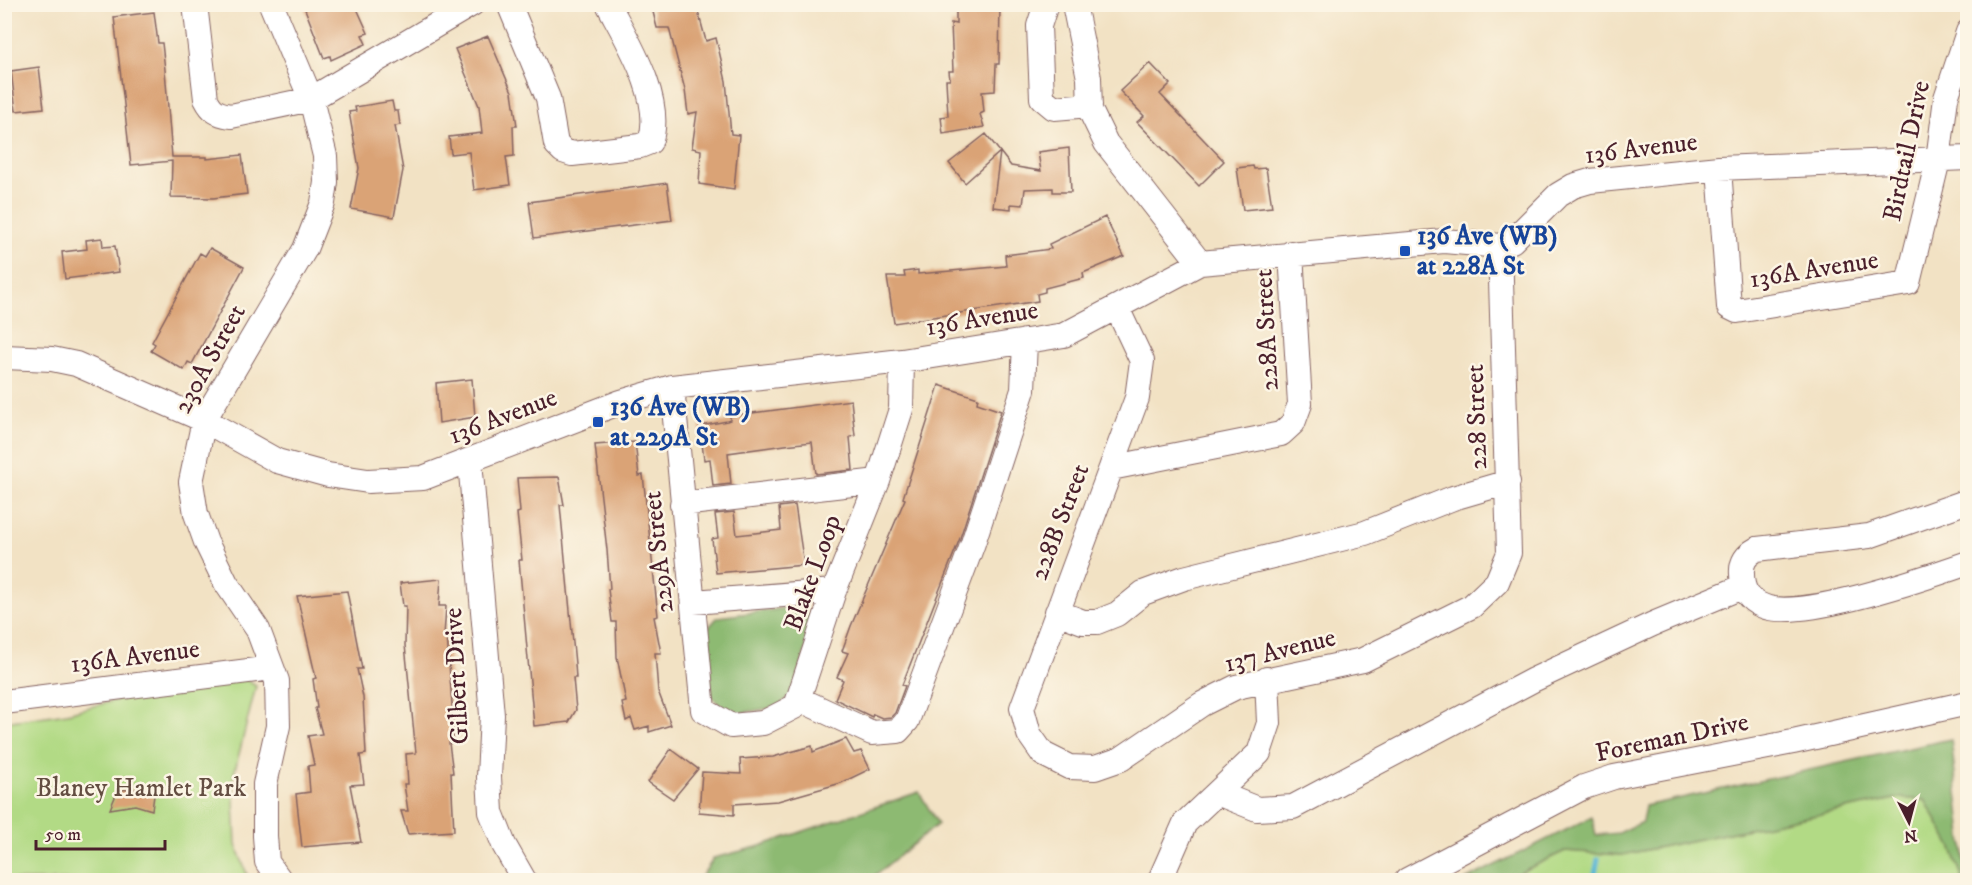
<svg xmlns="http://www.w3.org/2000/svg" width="1972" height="885" font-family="'IM FELL DW Pica',serif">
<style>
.green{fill:#b2da85;stroke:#7e7c58;stroke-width:1.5}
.forest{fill:#8dba72;stroke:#6c6c4e;stroke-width:1.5}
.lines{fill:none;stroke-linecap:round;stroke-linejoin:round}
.stream{stroke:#57b5d5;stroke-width:5}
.building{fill:#daa376}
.minor-casing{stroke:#856361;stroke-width:26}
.minor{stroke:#fff;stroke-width:24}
.transit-dot{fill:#1a4fb4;stroke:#fcf5e5;stroke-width:2}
.labels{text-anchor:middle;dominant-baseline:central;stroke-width:5;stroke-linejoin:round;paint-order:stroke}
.street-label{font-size:26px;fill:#4a1f2b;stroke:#fcf5e5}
.transit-label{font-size:26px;font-weight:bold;fill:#164399;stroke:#fcf5e5;text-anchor:start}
.park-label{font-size:26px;fill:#644e42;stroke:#fcf5e5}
</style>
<rect width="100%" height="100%" fill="#fcf5e5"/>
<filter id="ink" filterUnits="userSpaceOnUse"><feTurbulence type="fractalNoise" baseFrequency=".0167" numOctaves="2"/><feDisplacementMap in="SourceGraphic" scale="12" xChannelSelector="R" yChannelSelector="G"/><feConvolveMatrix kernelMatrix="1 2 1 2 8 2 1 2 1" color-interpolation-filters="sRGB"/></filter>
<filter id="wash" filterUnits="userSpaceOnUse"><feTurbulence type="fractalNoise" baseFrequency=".008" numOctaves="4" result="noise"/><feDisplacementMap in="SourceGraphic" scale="24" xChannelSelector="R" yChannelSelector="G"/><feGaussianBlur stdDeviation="1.35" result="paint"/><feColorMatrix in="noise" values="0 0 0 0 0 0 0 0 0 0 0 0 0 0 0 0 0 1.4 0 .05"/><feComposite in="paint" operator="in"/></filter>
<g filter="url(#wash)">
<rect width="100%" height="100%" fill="#f2e2c4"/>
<path class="green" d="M231,670L256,686L233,778L236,845L249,880H5V722L67,713Z
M1899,798L1925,800L1952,848L1963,880H1504L1565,851L1622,855Z"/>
<path class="forest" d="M801,606L812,618V627L794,692L778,707L734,714L724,710L710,694L707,629L718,617Z
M1951,739L1967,880H1963L1952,848L1925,800L1899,798L1622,855L1565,851L1504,880H1465L1592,817L1596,835L1619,833L1642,822L1645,806Z
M919,792L938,824L869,880H699L714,858L757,847Z"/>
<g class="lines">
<path class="stream" d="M1594,879L1598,859"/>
</g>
<g id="blocks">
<path class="building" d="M303,4H355L368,33L362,35L366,44L331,60L330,56L324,58Z
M651,4H696L706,41L716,38L726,81L731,134L739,135L734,189L699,184L701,150L692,148L697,112L688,114L685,90L669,28H657Z
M956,4H1000L999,64H996L995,91L982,92L984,112L980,114L984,127L943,134L941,117L948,116L946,80H950L949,71H953L951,23L956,24Z
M154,12L158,43H162L165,70L172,157H207V159L242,155L247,194L213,198L171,197L172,161L131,165L114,17Z
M488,36L512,92L517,126H513L514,156L506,157L510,185L474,190L469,152L451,154L449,137L482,133L479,106L455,49Z
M1150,63L1170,84L1160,94L1224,161L1199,186L1137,122L1144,116L1120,91Z
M39,67L44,108L16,111L11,71Z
M392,101L394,111H398L400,125L395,126L403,170L394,217L351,209L359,168L349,112L356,111L355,107Z
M986,134L1011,166L1041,171L1038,152L1069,148L1071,192H1053V188L1025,189L1023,205L1011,204V209L993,207L1000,152L965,183L949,163Z
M1253,166L1254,169L1266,168L1272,207L1243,210L1237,168Z
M667,183L672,220L534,238L529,202Z
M1105,217L1124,256L1083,273L1084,278L1045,288V292L1037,294L1038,301L894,323L887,277H905L904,272L918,270V274L1006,266L1005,255L1051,249L1049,244Z
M102,238L103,247L115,246L119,272L65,279L62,252L87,249L86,240Z
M210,248L244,267L192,364L188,362L184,370L151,351L155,344L152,342L200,253L205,256Z
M472,379L475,417L439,423L436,383Z
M939,385L978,398L977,403L1001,411L960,538L902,685L905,686L895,713L891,717L882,718L873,714L872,717L835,699L843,680L837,677L848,653L842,651L851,626L905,499L903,498Z
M851,400L855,436L850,437L853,470L816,474L812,442L785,445L728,453L731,484L713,486L710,459L704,460L700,426L727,421L730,420V416Z
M635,442L639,476L643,475L658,616L654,617L661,653H655L658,691L671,725L649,732V726L635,730L631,718L626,721L622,703L626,702L617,657L616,622H612L608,589H610L607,550L595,445Z
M559,477L564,505H560L575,664L576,678H573L576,710L569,722L534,726L519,560H522L517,513L520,512L517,478Z
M795,505L804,565L716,573L712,539L718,538L715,514L734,512L737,535L781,530L779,507Z
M441,579L439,606H446L444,636H447L453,718V743H449L453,773H451L454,831L408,834L401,811H408L404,784H408L406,754L416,753L405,645L406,606H403L400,583Z
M347,591L362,669H357L363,697L366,754L360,755L364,784L350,785L361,842L302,847L296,794L310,792L308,766L314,765L308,736L322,734L315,708H317L313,679L316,678L297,596Z
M846,739L854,753L861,751L870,769L841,783L778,801L734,804V815L699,812L702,772L741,774L740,759L773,757L812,746L813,752Z
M671,749L698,769L673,799L648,782Z
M155,788L152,810L135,805L110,809L118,790Z"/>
</g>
</g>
<g filter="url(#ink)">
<use href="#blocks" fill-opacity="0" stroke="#856361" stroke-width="1.5"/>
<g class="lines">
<defs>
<path id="minor" d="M195,4L206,99C212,111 217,114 231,116L311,99L472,4
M271,4L311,99L325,156L326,182L323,203L305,249L204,420L191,482L196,514L206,542L226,583L258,630L277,681L278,726L265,784V836L267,862L280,880
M509,4L548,98L556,144L563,151L572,154L640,146L650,142C665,100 627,40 608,4
M1046,4L1039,26L1042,98L1054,108L1090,105
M1074,4L1089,78L1090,110L1106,143L1200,263
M1719,168L1729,307L1737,311L1908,283L1938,160L1946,98L1968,32
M1117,308L1142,361L1137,398L1022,708L1029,734L1043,754L1069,767L1095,768L1121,759L1202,704L1236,687L1363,660L1472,606L1497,582L1509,553L1500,246
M4,357L52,359L76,364L204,420L277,461L328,475L368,481L423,478L621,402L672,387L902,361L1064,335L1200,263L1444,241L1500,246L1512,241L1558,195L1573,186L1590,181L1719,168L1968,158
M672,387L703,710L731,726L763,723L796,706L834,591L878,481L901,409L902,361
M470,461L492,715L489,777L491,812L504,845L524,880
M1111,468L1281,434L1293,423L1300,404L1291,253
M1968,501L1869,536L1757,549C1746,555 1741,562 1742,574C1742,590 1748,600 1763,606C1798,622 1928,577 1968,563
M682,504L878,481
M693,602L834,591
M1057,612L1083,622H1097L1117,614L1143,593L1184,578L1365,533L1453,498L1508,482
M799,699L872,733L898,731L907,721L973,543L1023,390L1025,341
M4,702L272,668
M1217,793L1257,809L1293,807L1533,680L1653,624L1742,587
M1160,880L1185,823L1259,753L1269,723L1267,679
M1407,880L1584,787L1614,777L1793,742L1968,703"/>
</defs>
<use href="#minor" class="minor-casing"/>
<use href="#minor" class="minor"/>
</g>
</g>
<g class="transit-dot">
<rect x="1399" y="245" width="12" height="12" rx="3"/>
<rect x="592" y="416" width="12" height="12" rx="3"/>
</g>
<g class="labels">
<g class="street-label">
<text transform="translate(1641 149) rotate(-7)">136 Avenue</text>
<text transform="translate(1907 151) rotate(-78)">Birdtail Drive</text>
<text transform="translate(1814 270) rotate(-9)">136A Avenue</text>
<text transform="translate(982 319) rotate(-9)">136 Avenue</text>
<text transform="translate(1267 330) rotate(-93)">228A Street</text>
<text transform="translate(210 359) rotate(-61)">230A Street</text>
<text transform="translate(503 417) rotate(-21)">136 Avenue</text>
<text transform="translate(1477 417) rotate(-92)">228 Street</text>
<text transform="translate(1060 522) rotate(-69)">228B Street</text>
<text transform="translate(659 552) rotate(-96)">229A Street</text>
<text transform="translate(813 573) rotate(-70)">Blake Loop</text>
<text transform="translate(1280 651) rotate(-14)">137 Avenue</text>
<text transform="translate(135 657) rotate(-7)">136A Avenue</text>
<text transform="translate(457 676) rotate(-93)">Gilbert Drive</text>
<text transform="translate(1672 738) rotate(-12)">Foreman Drive</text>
</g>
<g class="transit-label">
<text x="1417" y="236">136 Ave (WB)<tspan x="1417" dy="30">at 228A St</tspan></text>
<text x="610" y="407">136 Ave (WB)<tspan x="610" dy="30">at 229A St</tspan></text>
</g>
<g class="park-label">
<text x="141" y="788">Blaney Hamlet Park</text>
</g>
</g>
<rect width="1972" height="885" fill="none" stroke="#fcf5e5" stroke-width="24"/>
<g transform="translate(1909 822) rotate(174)" stroke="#fcf5e5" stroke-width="4.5" paint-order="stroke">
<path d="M0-4.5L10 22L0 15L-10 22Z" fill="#4a1f2b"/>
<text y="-9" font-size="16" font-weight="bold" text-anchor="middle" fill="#4a1f2b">N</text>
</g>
<path d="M36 840v9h129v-9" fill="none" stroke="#4a1f2b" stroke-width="3"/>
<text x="45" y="840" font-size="18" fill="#4a1f2b" stroke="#fcf5e5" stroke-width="4.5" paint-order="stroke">50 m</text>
</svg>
